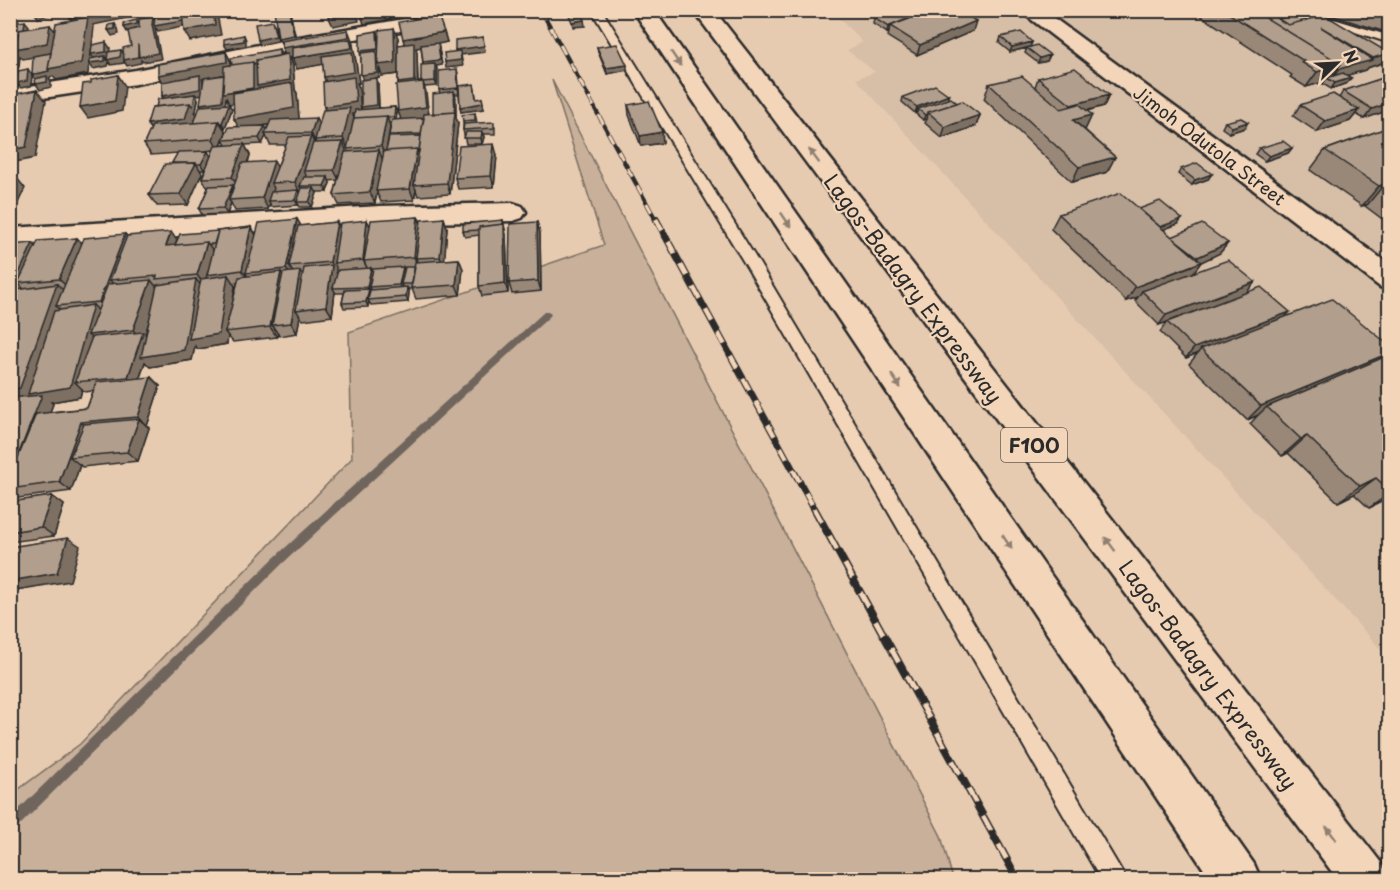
<svg xmlns="http://www.w3.org/2000/svg" width="1400" height="890" font-family="'Playpen Sans',sans-serif">
<style>
.built{fill:#d7bea6}
.green{fill:#c8b09a;stroke:#7a6e62;stroke-width:1.5}
.lines{fill:none;stroke-linecap:round;stroke-linejoin:round}
.stream{fill:#6f655b;fill-rule:evenodd}
.lane-casing{stroke:#2b2b2b;stroke-width:4}
.street-casing{stroke:#2b2b2b;stroke-width:5}
.highway-casing{stroke:#2b2b2b;stroke-width:5}
.lane{fill:#f3d5b9;fill-rule:evenodd}
.street{fill:#f3d5b9;fill-rule:evenodd}
.highway{fill:#f3d5b9;fill-rule:evenodd}
.rail-far2-casing{stroke:#2b2b2b;stroke-width:4.5}
.rail-far1-casing{stroke:#2b2b2b;stroke-width:7}
.rail-casing{stroke:#2b2b2b;stroke-width:8}
.rail-far2{stroke:#f3d5b9;stroke-width:3;stroke-dasharray:10;stroke-linecap:butt}
.rail-far1{stroke:#f3d5b9;stroke-width:4.5;stroke-dasharray:13;stroke-linecap:butt}
.rail{stroke:#f3d5b9;stroke-width:5;stroke-dasharray:16;stroke-linecap:butt}
.wall{fill:#998878;stroke:#2b2b2b;stroke-width:1.5;fill-rule:evenodd}
.shaded-wall{fill:#7d6f62;stroke:#2b2b2b;stroke-width:1.5;fill-rule:evenodd}
.building{fill:#b29e8c;stroke:#2b2b2b;stroke-width:1.5}
.oneway{fill:#8f8072}
.labels{text-anchor:middle;dominant-baseline:central;stroke-width:4.5;stroke-linejoin:round;paint-order:stroke}
.far-street-label{font-size:18px;fill:#2b2b2b;stroke:#f3d5b9}
.shield{fill:#f3d5b9;stroke:#675e56;stroke-width:1.5}
.shield-label{font-size:20px;font-weight:bold;fill:#2b2b2b}
.street-label{font-size:21px;fill:#2b2b2b;stroke:#f3d5b9}
</style>
<rect width="100%" height="100%" fill="#e7cbb1"/>
<filter id="ink" filterUnits="userSpaceOnUse"><feTurbulence type="fractalNoise" baseFrequency=".0167" numOctaves="2"/><feDisplacementMap in="SourceGraphic" scale="12" xChannelSelector="R" yChannelSelector="G"/><feConvolveMatrix kernelMatrix="1 2 1 2 8 2 1 2 1" color-interpolation-filters="sRGB"/></filter>
<g filter="url(#ink)">
<path class="built" d="M831,11H1389V658L856,79L875,72L847,50L863,42Z"/>
<path class="green" d="M552,80L941,836L953,879L11,880V795L80,744L352,458L349,332L604,245Z"/>
<g class="lines">
<path class="stream" d="M547,311L550,312L551,314L550,316L282,564L14,831L10,833V818L274,558L544,312Z"/>
<defs>
<path id="lane" d="M591,10H602L759,263L1127,880H1101L748,269Z
M1285,10H1304L1390,36V43Z"/>
<path id="street" d="M1019,10H1043L1390,265V290L1380,287Z
M410,18L417,20L420,24L417,28L288,51L136,84L10,103V89L136,70L288,39Z
M513,203L522,206L526,212L522,218L513,221L380,224L10,246V228L380,206Z"/>
<path id="highway" d="M633,10H654L1254,864L1261,880H1211Z
M693,10H714L1382,864L1389,880H1338Z"/>
</defs>
<use href="#lane" class="lane-casing"/>
<use href="#street" class="street-casing"/>
<use href="#highway" class="highway-casing"/>
<use href="#lane" class="lane"/>
<use href="#street" class="street"/>
<use href="#highway" class="highway"/>
<defs>
<path id="rail-far2" d="M541,10L656,220"/>
<path id="rail-far1" d="M656,219L815,510"/>
<path id="rail" d="M814,508L1018,880"/>
</defs>
<use href="#rail-far2" class="rail-far2-casing"/>
<use href="#rail-far1" class="rail-far1-casing"/>
<use href="#rail" class="rail-casing"/>
<use href="#rail-far2" class="rail-far2"/>
<use href="#rail-far1" class="rail-far1"/>
<use href="#rail" class="rail"/>
</g>
<path class="wall" d="M889,10H958L973,31L917,55L888,37L889,32L887,33L873,24L874,18L891,12Z
M1192,10H1264L1278,19L1303,12L1382,63L1367,68L1365,70L1347,75L1351,78L1347,83L1331,89L1323,84L1324,82L1306,87L1290,77L1292,75Z
M1314,10H1389V33Z
M290,12L296,39L352,40L356,62L359,83H357L359,88L360,110H362L363,80L360,51L377,31L379,36L398,38V51L405,44L444,32L447,42L438,44L442,65L436,66L437,69V86L424,87L429,114H433L440,93L439,90L458,74L459,86L475,90L476,99L484,109L461,112L460,107L459,94H455L456,118L458,123L450,194L418,196L416,190L414,200L381,202L377,193L375,203L339,205L334,195L338,180L329,181L330,183L327,192H316L317,193L312,207H300L298,204V205L271,207L270,204L268,209L235,211L231,203L227,214L202,215L199,209L208,188L202,178L207,164L204,170H200L202,173L188,205L157,206L149,195L172,163L178,153L151,155L144,144L151,130L147,124L156,107L163,98L162,96V83L158,75L226,52L231,62L285,55L282,48ZM421,47L423,65L421,82H418L417,53L416,48ZM290,58H292L297,69L323,64L324,77L325,81L324,107L325,110L319,124L299,119L297,93L295,90L293,65ZM379,67L382,76L398,74V111L401,119L396,120L397,112L395,107L379,108L378,83L376,78H379ZM202,94L201,106L195,120L197,114L195,112L196,111L198,99L196,95ZM226,97L229,104L234,103L238,127L223,140L226,145H221L226,132L223,128H225L232,109L225,104ZM389,123H392L389,135L390,137L386,151L390,127ZM269,125L267,130L265,126L258,127ZM266,136L270,145H286L277,167L248,163L250,155L245,145L262,144ZM213,150L211,156L199,152Z
M1001,37L1032,42L1030,47L1050,55L1047,61L1038,63L1025,53L1027,48L1010,52L999,43Z
M597,47L627,70L607,74L598,52Z
M1389,76V110L1364,119L1356,114L1350,121L1317,132L1293,116L1300,105L1339,98L1343,91Z
M1038,78L1109,95L1104,106L1087,111L1092,115L1085,130L1115,157L1107,172L1072,182L984,99L989,84L1035,87Z
M903,97L947,99L957,103L980,115L976,126L942,138L925,123L927,119L923,120L916,114L917,112L915,113L902,102Z
M628,105L662,132L663,143L641,146L629,115Z
M475,113L477,123L495,127V134H483L484,137L482,144H466L463,130V121Z
M1225,122L1245,128L1229,133L1222,128Z
M1389,127V224L1365,206L1368,204L1362,206L1310,170L1325,150Z
M1259,148H1292L1288,153L1265,161L1255,154Z
M497,155L494,187L458,189L455,178Z
M1181,169L1208,179L1192,185L1178,174Z
M1139,209L1178,224L1163,229L1172,237L1228,243L1220,253L1201,262L1194,272L1255,282L1246,292L1285,317L1389,345V498L1369,508L1354,494L1338,502L1288,453L1282,456L1250,424L1258,415L1247,420L1189,364L1198,353L1186,358L1160,332L1167,322L1159,325L1135,301L1138,297L1126,301L1051,229L1059,214Z
M418,217L421,222L444,218L447,228L444,260L459,259L463,269L460,295L416,299L412,289H408L409,292L408,302L371,305L369,302L368,307L344,308L342,303L344,293H336L335,292L332,316L303,320L300,316L297,333L279,336L278,334L277,337L233,342L228,336L227,344L198,349L195,346L192,360L150,367L145,362L140,378L160,386L147,426L149,428L138,461L82,467L80,465L71,491L18,498L15,496L13,502L52,496L64,505L54,536L10,542V245L36,246L77,238L82,243L125,234L127,236L177,240L218,231L251,227L256,234L297,219L301,226L337,222L339,226L367,220L370,226ZM237,282L234,297L235,286L233,283ZM82,389L85,392L93,391L87,408L50,412L53,404L51,402L80,397Z
M503,220L506,235L508,293L482,296L479,286V235L465,237L463,231Z
M537,222L540,233L541,291L512,294L509,283Z"/>
<path class="shaded-wall" d="M33,10H63L38,18Z
M107,10H146L147,14L93,25L94,27L91,54L106,42L110,48L109,57L106,58L108,60L121,50L125,55L138,44L152,25L153,17L156,22L184,11L187,16V26L158,32L155,28L161,59L143,62L141,60V63L127,66L124,61V63L111,65L109,62L108,66L93,69L89,63L88,74L56,80L53,76L49,78L51,81V87L40,90L36,84V80L32,76L31,86L21,88L17,83L28,69L32,75L48,69L50,54L23,59L20,56L19,67L16,68L18,70L16,88L10,89V57L14,31L25,21L29,26L27,39L50,25L58,35L77,29L70,18ZM91,54L94,60L89,63Z
M153,10H164L155,13Z
M186,10H211L189,17Z
M213,10L218,19L221,35L190,41L184,31Z
M289,10L290,12L296,40L281,43L278,38Z
M354,10H356L359,21L333,26L328,16Z
M407,10H428V12L407,16L405,11Z
M914,10H938L909,22L911,12Z
M389,14L391,19L364,24L362,18Z
M137,20L140,26V30L127,32L124,27Z
M584,20L585,26L573,27L572,22Z
M272,21L275,26L278,41L260,45L258,40Z
M976,21L973,31L917,55L920,45Z
M115,24L118,29L119,34L112,36L108,30Z
M890,26L889,32L887,33L888,27Z
M394,28L398,38V74L382,76L379,67V78H376L378,83L379,111L363,113L361,107L363,80L361,75L362,57L360,51L377,31L379,37V54H378V56Z
M348,30L352,40L356,62L359,83H357L359,88L361,112L352,114L355,119L348,149L343,138L328,117L324,107L328,88L324,77L353,59L297,69L292,58L351,48L290,58L293,65L295,90L297,93L299,119L240,130L234,119L259,98L229,104L226,97L225,107L203,110L200,104L225,75L279,49L281,55L282,64L287,59L282,48Z
M444,32L447,42L438,44L442,65L436,66L437,69V86L435,81L424,68L423,62L438,44L416,48L417,53L418,92L403,39Z
M244,35L246,40V46L227,49L224,44Z
M483,37L485,52L461,55L463,66L446,68L445,62L457,55L455,50Z
M1032,42L1030,47L1010,52L1012,47Z
M226,52L231,62L232,73L202,79L203,81V94L196,95L198,99L196,111L195,112L197,114L192,130L154,134L147,124L190,103L165,101L162,96L164,86L158,75Z
M1389,53L1382,63L1367,68L1365,70L1332,80L1339,69L1371,60L1373,58Z
M1050,55L1047,61L1038,63L1040,58Z
M1341,64L1330,80L1327,78L1324,82L1306,87L1317,72Z
M627,65V70L607,74L606,68Z
M457,69L458,74L459,94L458,88Z
M118,75L125,86L122,111L88,118L80,107Z
M1351,78L1347,83L1331,89L1335,83Z
M423,82L426,92L429,118L402,122L398,111Z
M474,84L477,104L482,98L484,109L461,112L460,107L476,99Z
M37,90L46,101L35,158L10,163V150Z
M454,91L456,97V118L458,123L450,194L447,183Z
M949,95L947,100L918,109L917,112L915,113L917,107Z
M1109,95L1104,106L1066,116L1071,105Z
M1389,103V110L1364,119L1372,109Z
M229,104L232,109L225,128L222,123Z
M395,107L397,112L396,122L394,117Z
M1359,110L1350,121L1317,132L1325,121Z
M928,114L927,119L923,120L925,115Z
M980,115L976,126L942,138L945,127Z
M1092,115L1085,130L1073,120Z
M387,116L390,127L385,157L381,146Z
M316,118L321,129L315,140L316,144L311,133Z
M219,121L226,132L219,150L213,139Z
M1248,122L1245,128L1229,133L1232,127Z
M265,126L268,132L265,134L266,136L262,144L259,138Z
M482,132L484,137L482,144L481,138Z
M662,132L663,143L641,146L640,136Z
M311,136L316,147L304,171L306,175L302,186H300L301,189L300,193L295,182Z
M343,142L347,153L339,180L334,170Z
M244,144L250,155L238,187L232,177Z
M494,144L497,155L494,187L491,176Z
M1292,148L1288,153L1265,161L1269,156Z
M417,149L420,159L414,185L416,190L414,200L410,189Z
M379,150L383,161L375,203L370,192Z
M208,151L211,157L204,170L201,164Z
M1115,157L1107,172L1072,182L1079,167Z
M274,161L280,172L271,183L274,188L270,201H268L270,204L268,209L262,198Z
M196,163L202,173L188,205L180,194Z
M1212,174L1208,179L1192,185L1195,180Z
M16,177L25,188L10,220V189Z
M328,177L330,183L327,192L324,186Z
M1389,182V192L1382,187L1368,204L1362,206L1379,186Z
M233,185L236,190L229,200L231,203L227,214L223,208Z
M314,188L317,193L312,207L309,202Z
M298,190L301,195L297,202L298,205L295,200Z
M418,217L422,227L416,258L418,264V267L414,257Z
M444,218L447,228L444,267L440,257Z
M297,219L303,230L289,266L294,274L293,279L286,269Z
M1182,219L1178,224L1151,234L1154,229Z
M367,220L372,230L364,261L368,270L363,260Z
M503,220L506,235L508,293L505,283Z
M337,222L342,233L334,263L336,267V272L338,275L333,288L335,292L332,316L326,306L332,266L330,262Z
M537,222L540,233L541,291L538,281Z
M251,227L258,238L246,273L249,279V281L242,270Z
M171,232L178,242L177,246H166Z
M125,234L134,245L110,280L117,289L108,312L99,302Z
M77,238L86,248L69,289L59,279Z
M207,242L214,252L204,285L197,275Z
M33,243L42,253L18,283L26,291L10,292Z
M1228,243L1220,253L1201,262L1190,277L1142,291L1138,297L1126,301L1135,287L1192,266L1198,257Z
M459,259L463,269L460,295L456,285Z
M403,267L405,273L401,284L402,286V290L399,285Z
M371,268L374,273L369,287L370,289L368,307L366,302L368,290L367,287Z
M300,271L306,281L296,310L300,316L297,333L291,323Z
M281,272L288,283L272,325L278,334L277,337L270,327Z
M228,275L235,286L229,331L225,332L228,336L227,344L198,349L195,346L192,360L150,367L145,362L137,386L128,377L141,338L133,330L151,280L159,290L145,334L152,342L196,279L204,290Z
M1255,282L1246,293L1159,325L1166,315Z
M57,284L72,299L56,306L66,316L93,305L103,315L88,335L95,342L75,382L82,389L80,397L51,402L53,404L27,471L15,463L10,406V390Z
M407,287L409,292L408,302L406,297Z
M1290,312L1280,322L1201,349L1198,353L1186,358L1194,348Z
M1389,353V357L1267,407L1258,415L1247,420L1261,406Z
M151,377L160,386L147,426L138,417Z
M139,419L149,428L138,461L127,452Z
M81,422L91,432L70,457L80,465L71,491L59,482Z
M1307,436L1288,453L1282,456L1301,439Z
M11,466L24,475L10,489V468Z
M1376,478L1354,494L1338,502L1360,486Z
M10,493L15,496L10,508Z
M1389,494V498L1369,508Z
M52,496L64,505L54,536L41,527Z
M68,538L80,546L70,581L10,591V581Z
M10,605L14,607L12,629L10,630Z"/>
<path class="building" d="M69,10H107L70,18Z
M204,10H213L215,25L184,31L182,15Z
M274,10H289L294,35L278,38Z
M327,10H354L328,16Z
M366,10H388L389,14L362,18L361,12Z
M571,10H580L584,20L572,22L567,11Z
M895,10L909,19L888,27L874,18Z
M929,10H958L976,21L920,45L890,26Z
M1223,10H1253L1341,64L1317,72L1301,62L1304,61Z
M1253,10H1264L1288,25L1325,15L1389,53L1373,58L1321,27L1373,60L1339,69L1338,68L1341,64Z
M1376,10H1389V14Z
M184,11V14L182,15L183,21L154,26L155,16Z
M1303,12L1314,18L1288,25L1278,19Z
M438,15L444,32L403,39L399,22Z
M88,17L81,63L48,69L56,23Z
M153,17L152,25L158,53L139,57L138,44V57L124,60L123,48L131,46L128,31L139,28V19Z
M137,20V24L124,27V23Z
M25,21L24,29L19,30L18,34L14,31H10V23Z
M272,21L276,36L258,40L255,24Z
M115,24V29L108,30L109,25Z
M50,25L47,43L15,49L19,30Z
M394,28L395,63L378,65L379,30Z
M348,30L349,37L282,48L281,41Z
M10,31H14L10,57Z
M377,31L378,49L360,51V34Z
M1021,32L1032,42L1012,47L1001,37Z
M244,35V41L224,44V39Z
M483,37L484,46L455,50V40Z
M350,39L352,48L292,58V48Z
M106,42V52L91,54L92,45Z
M414,43V81L398,83V45Z
M438,43L440,60L423,62L421,45Z
M617,44L627,65L606,68L597,47Z
M1037,45L1050,55L1040,58L1027,48Z
M279,49V56L256,60V63L254,64L253,62L232,65L231,58Z
M121,50L120,57L107,60L108,52Z
M376,51L377,73L361,75V53Z
M460,51L461,60L445,62L444,53Z
M226,52L227,62L158,75V64Z
M352,52L354,72L324,77L322,56Z
M51,53L48,69L49,71L32,75L33,56Z
M288,54L290,80L257,86L256,60Z
M105,56V61L89,63L90,59Z
M253,62V88L223,93L224,66Z
M435,64V81L421,82V65Z
M1075,68L1109,95L1071,105L1038,78Z
M28,69L27,81L17,83L18,71Z
M457,69L458,88L439,90V71Z
M1343,73L1351,78L1335,83L1327,78Z
M118,75L115,101L80,107L83,84L91,83V80Z
M200,75V89L162,96V82Z
M224,75L222,101L200,104L204,78Z
M47,76V82L36,84L35,79Z
M1022,76L1061,109L1079,104L1092,115L1073,120L1115,157L1079,167L989,84Z
M1389,76V103L1372,109L1343,91Z
M354,77L356,102L324,107L323,82Z
M376,78L377,105L361,107V80Z
M423,82L426,107L398,111L396,85Z
M292,83L294,108L234,119L233,93Z
M474,84L476,99L482,98L483,103L460,107L459,86Z
M935,85L949,95L917,107L903,97Z
M37,90L26,147L10,150V95Z
M454,91L455,114V112L433,114V94Z
M195,94L193,106H192L190,103L156,107L158,99Z
M1333,94L1359,110L1325,121L1300,105Z
M951,98L957,103L928,112V114L925,115L918,109Z
M649,101L662,132L640,136L628,105Z
M962,101L980,115L945,127L928,112Z
M190,103L185,119L147,124L152,107Z
M229,104L222,123H220L219,121L194,123L200,106Z
M395,107L394,117H386L387,116L354,118L355,110Z
M350,108L343,138L315,140L323,110Z
M455,112L447,183L414,185L424,114Z
M475,113V120L463,121L462,115Z
M387,116L381,146L347,149L354,118Z
M316,118L311,133L265,134L271,120Z
M424,118L421,134L389,135L392,120Z
M1241,118L1248,122L1232,127L1225,122Z
M219,121L213,139L144,144L152,126Z
M494,122V128L463,130L464,124Z
M265,126L259,138L223,140L229,127Z
M1389,127V182L1379,186L1325,150Z
M466,132H482L481,138H464Z
M311,136L295,182L271,183L289,137Z
M421,136L419,152H418L417,149L386,151L389,137Z
M1283,141L1292,148L1269,156L1259,148Z
M343,142L334,170L304,171L313,143Z
M244,144L232,177L202,178L215,146Z
M494,144L491,176L455,178L459,146Z
M417,149L410,189L376,191L384,151Z
M379,150L370,192L334,195L345,152Z
M208,151L201,164H197L196,163H172L178,152Z
M274,161L262,198L229,200L242,163Z
M196,163L180,194L149,195L165,164Z
M1197,163L1212,174L1195,180L1181,169Z
M16,177L10,189V178Z
M304,177H328L324,186H300Z
M233,185L223,208L199,209L209,186Z
M1389,185V192L1382,187Z
M302,188H314L309,202H297Z
M298,190L295,200L268,201L271,192Z
M1121,193L1201,262L1135,287L1059,214Z
M1160,201L1182,219L1160,227L1139,209Z
M418,217L414,257L364,261L371,220Z
M444,218L440,257L416,258L421,220Z
M297,219L286,269L246,273L259,223Z
M367,220L363,260L334,263L340,223Z
M503,220V224L479,227V230L463,231V224Z
M337,222L330,262L289,266L298,226Z
M537,222L538,281L509,283L510,224Z
M504,224L505,283L479,286V227Z
M1202,224L1228,243L1198,257L1172,237Z
M251,227L242,270L207,275L218,231Z
M218,231L214,244H208L207,242L175,245L180,234Z
M171,232L166,246L207,242L197,275L156,279L157,276L110,280L127,236Z
M125,234L99,302L56,306L84,238Z
M77,238L59,279L18,283L38,241Z
M33,243L11,291H10V245Z
M459,259L456,285L411,288L415,262Z
M1228,260L1255,282L1166,315L1142,291Z
M332,265L326,306L296,310L304,268Z
M403,267L399,285L369,287L373,269Z
M405,267H415L412,284H401Z
M371,268L367,287L333,288L338,270Z
M300,271L291,323L272,325L283,273Z
M281,272L270,327L225,332L239,277Z
M228,275L219,334L189,339L201,279Z
M196,279L184,350L141,357L157,285Z
M151,280L133,330L88,335L108,284Z
M57,284L20,388L10,390V291Z
M407,287L406,297L368,300L370,290Z
M1261,287L1290,312L1194,348L1167,322Z
M369,289L366,302L342,303L345,290Z
M1332,299L1389,345V353L1261,406L1201,349Z
M93,305L70,387L28,394L54,311Z
M143,332L128,377L75,382L92,337Z
M1389,355V490L1376,478L1360,486L1307,436L1301,439L1267,407Z
M151,377L138,417L81,422L59,482L10,489V477L36,414L87,408L97,382Z
M42,395L15,463H10V398Z
M139,419L127,452L70,457L84,424Z
M52,496L41,527L10,532V502Z
M68,538L57,573L10,581V547Z"/>
<defs><path id="oneway-solid" d="M-6-.8H1V-3.2L6.5 0L1 3.2V.8H-6Z" transform="scale(1.5)"/></defs>
<g class="oneway">
<use href="#oneway-solid" transform="translate(676 59) rotate(56)"/>
<use href="#oneway-solid" transform="translate(814 156) rotate(-127)"/>
<use href="#oneway-solid" transform="translate(786 220) rotate(56)"/>
<use href="#oneway-solid" transform="translate(896 381) rotate(56)"/>
<use href="#oneway-solid" transform="translate(1007 542) rotate(56)"/>
<use href="#oneway-solid" transform="translate(1110 544) rotate(-127)"/>
<use href="#oneway-solid" transform="translate(1331 833) rotate(-127)"/>
</g>
</g>
<g class="labels">
<g class="far-street-label">
<text transform="translate(1210 145) rotate(37)">Jimoh Odutola Street</text>
</g>
<rect class="shield" x="1001" y="428" width="66" height="34" rx="4.5"/>
<g class="shield-label">
<text x="1034" y="445">F100</text>
</g>
<g class="street-label">
<text transform="translate(914 288) rotate(53)">Lagos-Badagry Expressway</text>
<text transform="translate(1209 674) rotate(53)">Lagos-Badagry Expressway</text>
</g>
</g>
<rect width="1400" height="890" fill="none" stroke="#f3d5b9" stroke-width="36"/>
<rect x="18" y="18" width="1364" height="854" fill="none" stroke="#2b2b2b" stroke-width="2" filter="url(#ink)"/>
<g transform="translate(1337 63) rotate(66)" stroke="#f3d5b9" stroke-width="4.5" paint-order="stroke">
<path d="M0-4.5L10 22L0 15L-10 22Z" fill="#2b2b2b"/>
<text y="-9" font-size="16" font-weight="bold" text-anchor="middle" fill="#2b2b2b">N</text>
</g>
</svg>
